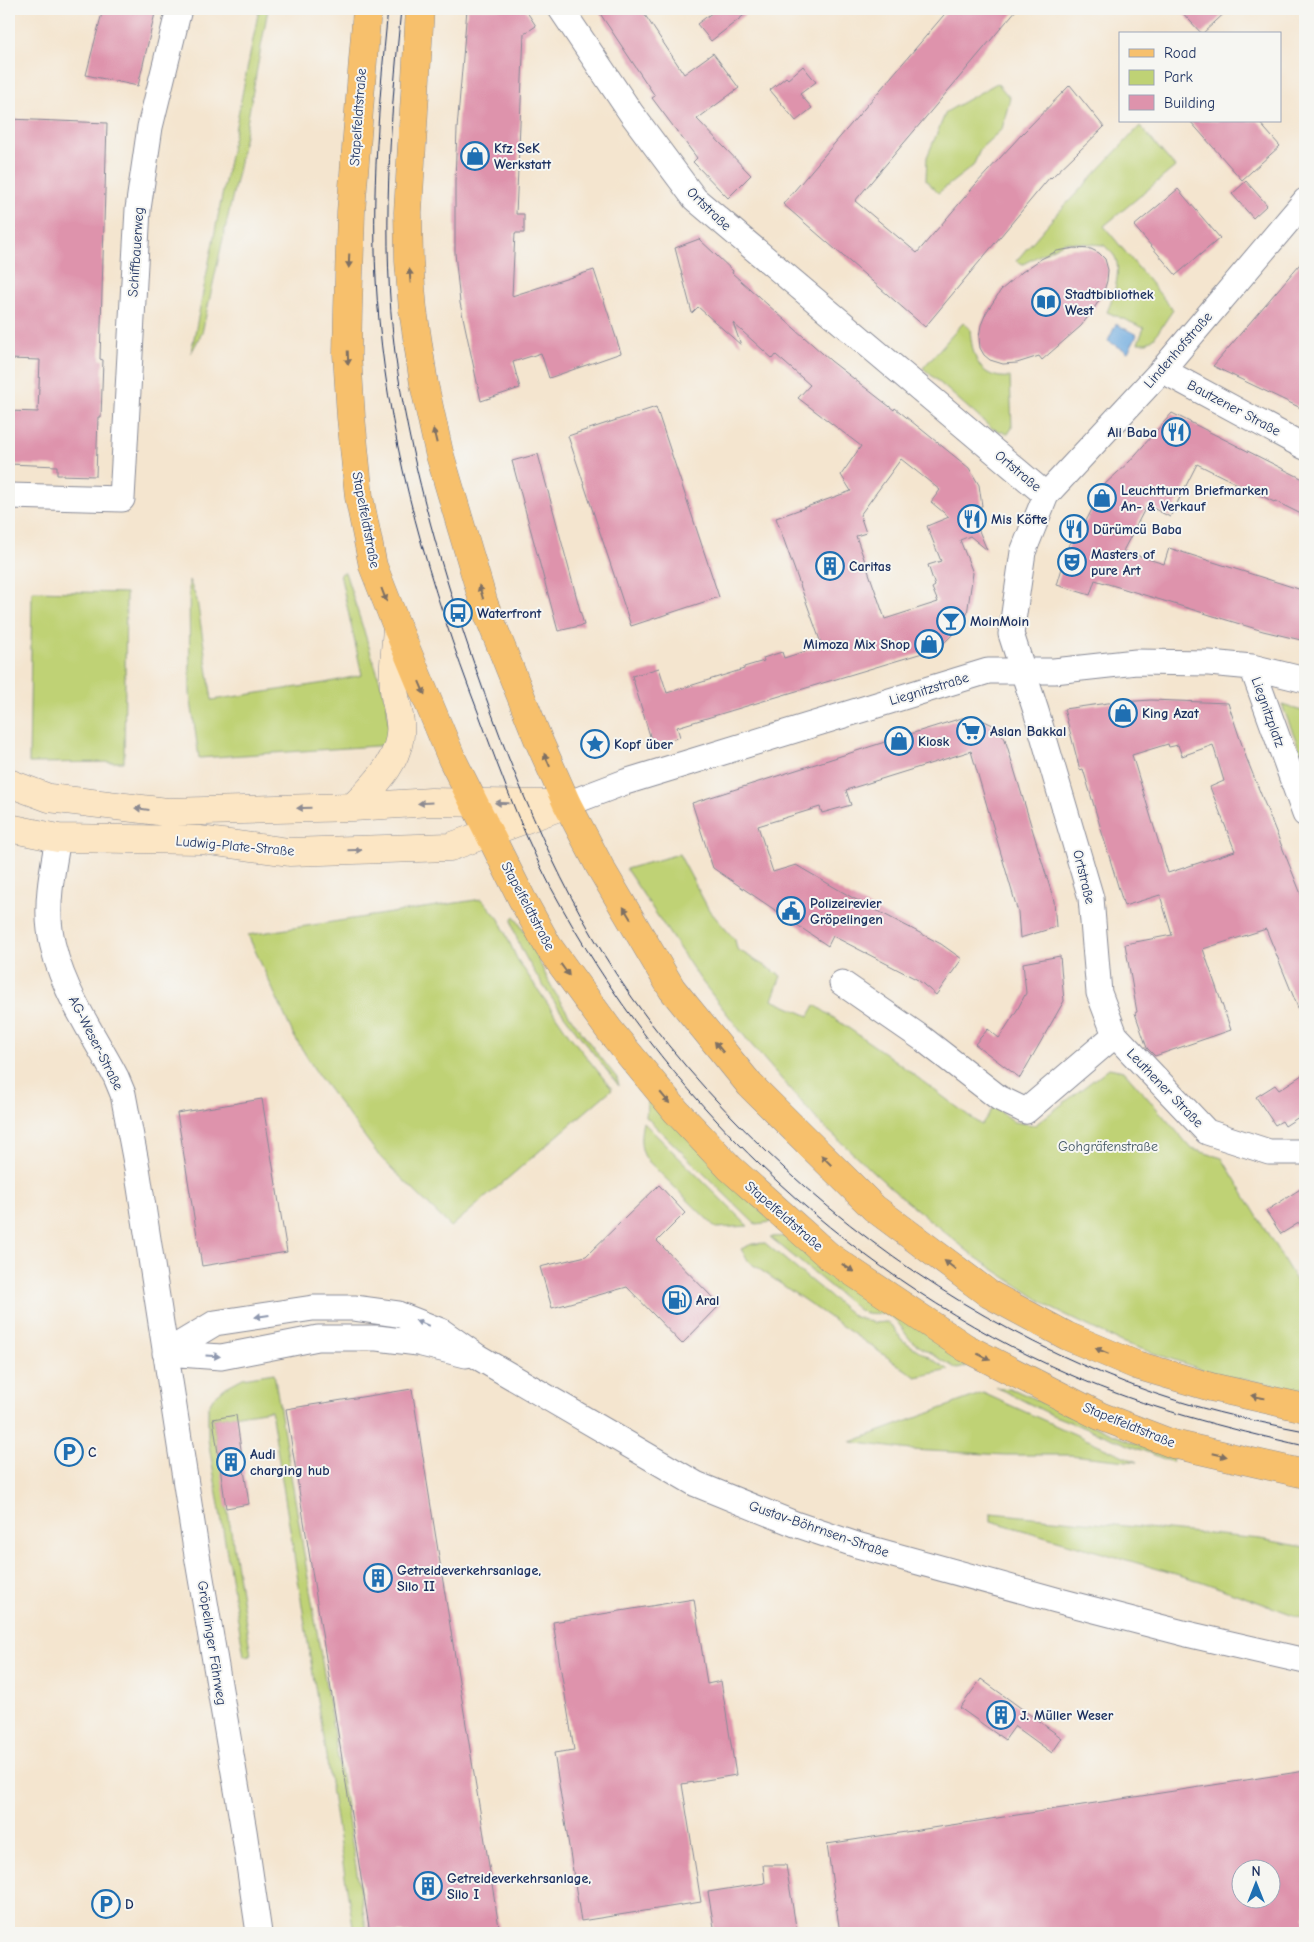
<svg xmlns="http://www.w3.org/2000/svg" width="1314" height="1942" font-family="'Comic Neue',sans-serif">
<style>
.green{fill:#bfd275;stroke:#6d806a}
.water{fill:#6ca9de;stroke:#446c9e}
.building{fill:#de93ac;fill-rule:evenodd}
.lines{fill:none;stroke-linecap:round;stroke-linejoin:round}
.street-casing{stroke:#888a96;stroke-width:27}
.secondary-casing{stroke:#888a96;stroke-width:29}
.primary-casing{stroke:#888a96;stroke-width:29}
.street{stroke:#fff;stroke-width:25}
.secondary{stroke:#fce6c4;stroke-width:28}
.primary{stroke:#f7c06c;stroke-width:28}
.tram{stroke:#1b2f5e;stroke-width:1}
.oneway{fill:#7e7064}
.oneway2{fill:#8c8a91}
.oneway3{fill:#8d97ae}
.labels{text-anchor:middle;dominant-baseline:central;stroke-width:4;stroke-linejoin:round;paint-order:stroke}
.street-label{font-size:14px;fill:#1b2f5e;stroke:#f6f6f2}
.poi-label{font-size:14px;font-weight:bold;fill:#1b2f5e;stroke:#f6f6f2;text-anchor:start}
.park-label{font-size:14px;fill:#445864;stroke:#f6f6f2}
</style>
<rect width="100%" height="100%" fill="#f6f6f2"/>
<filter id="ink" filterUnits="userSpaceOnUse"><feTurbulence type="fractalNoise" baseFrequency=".02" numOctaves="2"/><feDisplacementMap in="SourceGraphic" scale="10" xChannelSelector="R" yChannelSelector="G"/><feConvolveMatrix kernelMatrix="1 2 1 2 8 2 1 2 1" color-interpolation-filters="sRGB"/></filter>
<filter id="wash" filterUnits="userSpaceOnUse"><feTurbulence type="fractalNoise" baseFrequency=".0096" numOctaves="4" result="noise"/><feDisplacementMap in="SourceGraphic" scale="20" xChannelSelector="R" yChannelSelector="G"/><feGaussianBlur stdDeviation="1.12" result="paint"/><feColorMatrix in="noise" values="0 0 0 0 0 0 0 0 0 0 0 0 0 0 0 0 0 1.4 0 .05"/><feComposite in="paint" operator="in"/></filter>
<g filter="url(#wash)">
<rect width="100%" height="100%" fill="#f4e5cf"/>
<path class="green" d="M259,9H268L239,167L202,333L191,353Z
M997,83L1010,98L1002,129L981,148L973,166L938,193L926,180L927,157L946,112Z
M1140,126L1175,167L1104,226L1173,310L1154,338L1147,343H1138L1144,328L1107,312C1113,299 1122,271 1115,257C1113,253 1107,249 1104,245L1065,242L1023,264L1016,261L1054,217Z
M963,323L970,329C972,355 978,380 1010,377L1012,428L1008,434L991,428L923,368Z
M345,572L387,703L390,745L199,758L190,694L189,580L197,600L212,700L325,683L362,675L340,574Z
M32,591L126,593L124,762L29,763Z
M1282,705L1305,712V763Z
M679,854L709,910L735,940L737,949L781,976L772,1000L809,1016L815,1005L886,1054L981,1125L994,1107L1014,1122L1035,1125L1109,1068L1124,1071L1192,1149L1222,1158L1305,1295V1390L1218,1375L1121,1342L1053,1309L975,1257L893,1190L819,1122L749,1042L700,979L626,869Z
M482,899L499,919L517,959L569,1035L612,1089L451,1227L380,1157L318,1075L294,1036L248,935Z
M514,916C531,939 540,966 554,991C572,1022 595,1050 617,1078L619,1086C594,1053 512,957 512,918Z
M653,1101L772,1222L755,1224L646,1117L647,1103Z
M643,1122L748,1226L716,1228L647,1160C639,1149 640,1135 643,1122Z
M792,1236L965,1361L966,1367L957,1369C943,1360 927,1352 913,1342C904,1335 900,1321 890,1316C880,1311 870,1316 860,1311L770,1237Z
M765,1243L855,1317L874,1323L887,1322L894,1328L902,1340L949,1370L916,1377L749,1262L741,1249L752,1244Z
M274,1373L367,1933H354L271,1410L213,1419L251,1655L244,1656L208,1439V1407L213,1398L226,1387L243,1378Z
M996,1387L1015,1390L1109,1433L1173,1458L1172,1462L1052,1415Z
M983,1393L1137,1462L1070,1455H1006L911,1450L851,1442Z
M991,1513L1260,1539L1305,1547V1619L1200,1581L991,1521Z"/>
<path class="water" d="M1116,324L1137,335L1128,352L1108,341Z"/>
<g id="blocks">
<path class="building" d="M103,9H156L138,86L86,75Z
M467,9H525L536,26L524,34L516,214H524V233H515L512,296L594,270L621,353L549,378L541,353L513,362L520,388L481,401L460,303L455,253V181L457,129Z
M597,9H641L684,74L713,53L739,88L697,119L751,175L728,198L693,162L697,158L652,98L655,96Z
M717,9H752L711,41L697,24Z
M949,9H1017L855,201L917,253L976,184L1022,134L1070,85L1104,127L1051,178L1050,177L925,327L783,204Z
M1179,9H1229L1202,34Z
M803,66L816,82L800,94L812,108L796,121L770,90L786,77L788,79Z
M9,119L107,123L100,359L103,360L101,417H98L96,476L57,475V466L9,464V411L38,412L40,360L9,359Z
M1190,121H1258L1280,146L1242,180Z
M1246,181L1267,205L1253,218L1232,194Z
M1178,189L1220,238L1176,275L1134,226Z
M699,239L733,271L732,273L831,361L894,410L895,408L969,468L979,485L982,506L970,509L987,550L970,536L960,540L973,573L967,614L961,626L939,648L677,727L680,737L653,746L632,676L659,668L667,693L744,669V667L764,661L763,658L782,652L784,658L822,646L776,518L851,491L841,475L861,446L798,398L810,385L776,355L773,359L733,323L741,345L698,307L692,313L675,248ZM901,459L940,490L931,502L949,517L927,526L941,561L928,565L935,586L932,588L938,602L885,619L856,536L866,533L860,515Z
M1075,248L1091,249L1099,253L1105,259L1108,270L1107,281L1103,294L1093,310L1081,326L1042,360L1039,356L1017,363L1003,364L990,360L984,355L980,348L979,337L981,325L986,313L1001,290L1022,272L1041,259L1057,251Z
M1305,258V410L1213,366Z
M656,407L719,597L631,626L568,436Z
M1172,413L1305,480V516L1275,501L1274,502L1197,464L1170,517L1147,505L1123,551L1164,564L1169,548L1305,591V641L1263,631L1095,580L1090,595L1057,585L1076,521L1085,523L1105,484L1129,462Z
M538,454L584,625L558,631L512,461Z
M1151,700L1228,703L1246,757L1305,904V1025L1266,929L1203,949L1231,1030L1155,1056L1147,1048L1135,1013L1137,1012L1125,944L1172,935L1160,895L1124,906L1083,769L1080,770L1064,709L1108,703ZM1168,744L1169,747L1178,745L1182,756L1213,745L1224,781L1210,787L1235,851L1168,873L1132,755Z
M976,717L997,727L1005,739L1054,901L1056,927L1020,938L1018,912L971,751L846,790L851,805L822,813L820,807L758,826L773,872L796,865L853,898L941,944L962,959L936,995L918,980L833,936L828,946L713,868L692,803L907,735L962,718Z
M1060,956L1064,1001L1020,1078L975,1044L988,1029L999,1038L1017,1010L1026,993L1023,963Z
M1305,1073V1113L1285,1126L1282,1121L1275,1125L1256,1097L1275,1085L1279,1090Z
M262,1099L287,1252L202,1266L177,1113Z
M659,1185L685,1213L657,1241L720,1305L682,1344L627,1287L552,1308L540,1267L586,1256Z
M1305,1186V1219L1281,1234L1266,1211Z
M412,1389L473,1768L500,1933H370L286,1409Z
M236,1415L249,1504L226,1508L213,1419Z
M694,1599L707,1684L721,1681L736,1775L682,1784L701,1902L581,1921L554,1753L574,1750L553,1622Z
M981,1679L1062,1738L1052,1753L1015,1726L1005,1740L960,1708Z
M1305,1771V1933H840L827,1844ZM1242,1870H1272V1900H1242Z
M763,1865H786L797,1933H715L708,1892L765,1883Z"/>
</g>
</g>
<g filter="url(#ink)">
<use href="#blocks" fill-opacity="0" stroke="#888a96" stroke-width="1"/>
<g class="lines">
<defs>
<path id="street" d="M561,9L631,113L695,199L1046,495
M1162,370L1305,447
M9,496L122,499L138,209L150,127L179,9
M1252,667L1305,814
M567,804L625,782L988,671H1054L1136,662L1209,663L1252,667L1305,680
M58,838C53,868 46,900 50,930C57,983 91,1030 116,1077L123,1094L137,1168L196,1549L244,1831L259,1933
M842,983L923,1039L999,1098L1026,1111L1115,1035L1099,993L1091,898L1036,711L1011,634L1023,552L1046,495L1162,370L1305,201
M1115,1035L1207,1132L1269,1152H1305
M165,1353L215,1323L313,1308H354L398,1314L441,1331L478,1357L696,1484L795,1524L857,1545L1056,1600L1187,1634L1305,1661
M165,1353L221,1357L318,1338H377L418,1343L466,1355"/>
<path id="secondary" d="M9,783L49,798L167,812L353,807L431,802L550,804
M353,807C375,785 404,757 400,723C399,711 395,700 394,689C392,669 396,647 397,627
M9,828L58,838L201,840L289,852L450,847L567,804"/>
<path id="primary" d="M367,9L351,212L348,309L347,354L351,417L359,497L373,566L397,627L452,759L522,899L548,946L610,1031L676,1111L730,1168L830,1257L966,1348L1100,1416L1173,1444L1305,1474
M420,9L408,212L409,261L413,310L424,384L439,452L484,604L538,739L567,804L600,867L672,989L750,1085L874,1208L989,1294L1067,1336L1136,1365L1211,1387L1305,1408"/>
</defs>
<use href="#street" class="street-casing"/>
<use href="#secondary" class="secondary-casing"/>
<use href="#primary" class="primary-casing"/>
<use href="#street" class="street"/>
<use href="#secondary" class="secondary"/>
<use href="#primary" class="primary"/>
<path class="tram" d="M388,9C378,112 369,216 379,320C391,454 430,587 478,712C503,780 528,849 564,911C677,1113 858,1282 1071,1375C1146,1408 1225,1428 1305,1446
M401,9C390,123 381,239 395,353C409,455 437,555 470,652C508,763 552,875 616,974C659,1039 711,1098 767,1152C873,1254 996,1334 1134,1386C1189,1407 1247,1420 1305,1431"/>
</g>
<defs><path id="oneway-solid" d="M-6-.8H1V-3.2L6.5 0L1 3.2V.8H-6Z" transform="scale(1.25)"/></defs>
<g class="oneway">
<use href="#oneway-solid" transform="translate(349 261) rotate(92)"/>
<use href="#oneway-solid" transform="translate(410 276) rotate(-95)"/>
<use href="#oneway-solid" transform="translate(348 358) rotate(88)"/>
<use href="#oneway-solid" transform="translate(435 436) rotate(-103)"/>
<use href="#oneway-solid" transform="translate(481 592) rotate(-107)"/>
<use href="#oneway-solid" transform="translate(384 595) rotate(69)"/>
<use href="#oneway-solid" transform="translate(422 688) rotate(67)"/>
<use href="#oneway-solid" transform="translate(547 760) rotate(-114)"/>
<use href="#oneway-solid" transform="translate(627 913) rotate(-121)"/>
<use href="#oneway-solid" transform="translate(565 970) rotate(54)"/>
<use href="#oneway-solid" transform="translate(719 1047) rotate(-129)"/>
<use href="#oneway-solid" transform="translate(665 1098) rotate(50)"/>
<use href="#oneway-solid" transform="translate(826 1160) rotate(-135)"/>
<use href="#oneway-solid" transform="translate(950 1265) rotate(-143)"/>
<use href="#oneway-solid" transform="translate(848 1268) rotate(34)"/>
<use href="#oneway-solid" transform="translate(1102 1351) rotate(-157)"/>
<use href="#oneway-solid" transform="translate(984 1357) rotate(26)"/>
<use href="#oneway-solid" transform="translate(1258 1397) rotate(-168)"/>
<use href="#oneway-solid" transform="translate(1220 1455) rotate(13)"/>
</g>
<g class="oneway2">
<use href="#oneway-solid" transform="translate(425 803) rotate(177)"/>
<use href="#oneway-solid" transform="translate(502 803) rotate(-179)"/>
<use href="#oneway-solid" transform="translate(304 808) rotate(178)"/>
<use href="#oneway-solid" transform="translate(142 809) rotate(-173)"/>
<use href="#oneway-solid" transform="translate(355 850) rotate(-2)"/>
</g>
<g class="oneway3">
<use href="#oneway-solid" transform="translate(262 1316) rotate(172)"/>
<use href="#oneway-solid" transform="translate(422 1323) rotate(-158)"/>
<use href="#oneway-solid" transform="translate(213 1356) rotate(3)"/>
</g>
</g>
<defs>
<symbol id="shop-ring" viewBox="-11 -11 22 22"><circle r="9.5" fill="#f6f6f2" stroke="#1f6fb2" stroke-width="1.5"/><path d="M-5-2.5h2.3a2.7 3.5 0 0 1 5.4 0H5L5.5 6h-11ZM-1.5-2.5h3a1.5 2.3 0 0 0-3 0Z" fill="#1f6fb2"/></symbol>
<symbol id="library-ring" viewBox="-11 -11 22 22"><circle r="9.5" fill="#f6f6f2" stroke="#1f6fb2" stroke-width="1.5"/><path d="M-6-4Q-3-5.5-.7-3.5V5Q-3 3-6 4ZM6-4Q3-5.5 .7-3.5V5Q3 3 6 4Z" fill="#1f6fb2"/></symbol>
<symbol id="restaurant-ring" viewBox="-11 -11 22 22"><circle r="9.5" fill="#f6f6f2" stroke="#1f6fb2" stroke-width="1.5"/><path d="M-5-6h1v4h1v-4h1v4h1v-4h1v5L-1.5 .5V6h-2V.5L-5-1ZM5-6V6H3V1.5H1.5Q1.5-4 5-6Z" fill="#1f6fb2"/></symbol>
<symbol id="theatre-ring" viewBox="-11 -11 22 22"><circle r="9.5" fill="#f6f6f2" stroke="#1f6fb2" stroke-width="1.5"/><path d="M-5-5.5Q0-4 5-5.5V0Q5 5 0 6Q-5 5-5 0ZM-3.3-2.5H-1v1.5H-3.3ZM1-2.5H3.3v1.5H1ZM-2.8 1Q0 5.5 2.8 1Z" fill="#1f6fb2"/></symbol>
<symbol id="building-ring" viewBox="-11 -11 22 22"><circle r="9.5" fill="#f6f6f2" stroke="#1f6fb2" stroke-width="1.5"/><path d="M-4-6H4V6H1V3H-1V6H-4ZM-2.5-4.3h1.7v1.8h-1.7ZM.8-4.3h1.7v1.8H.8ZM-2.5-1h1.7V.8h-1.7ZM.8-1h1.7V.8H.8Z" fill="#1f6fb2"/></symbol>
<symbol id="bus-ring" viewBox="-11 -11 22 22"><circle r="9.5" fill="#f6f6f2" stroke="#1f6fb2" stroke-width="1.5"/><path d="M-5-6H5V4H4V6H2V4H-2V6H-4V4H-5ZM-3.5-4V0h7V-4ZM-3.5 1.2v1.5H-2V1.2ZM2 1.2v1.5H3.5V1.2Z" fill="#1f6fb2"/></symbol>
<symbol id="bar-ring" viewBox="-11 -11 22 22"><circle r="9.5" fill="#f6f6f2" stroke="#1f6fb2" stroke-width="1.5"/><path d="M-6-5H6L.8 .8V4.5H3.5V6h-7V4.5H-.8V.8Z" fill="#1f6fb2"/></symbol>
<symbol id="supermarket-ring" viewBox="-11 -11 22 22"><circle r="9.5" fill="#f6f6f2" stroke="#1f6fb2" stroke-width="1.5"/><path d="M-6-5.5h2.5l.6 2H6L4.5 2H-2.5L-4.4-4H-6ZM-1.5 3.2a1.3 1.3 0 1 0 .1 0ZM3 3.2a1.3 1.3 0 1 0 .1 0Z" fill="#1f6fb2"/></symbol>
<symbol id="sight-ring" viewBox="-11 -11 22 22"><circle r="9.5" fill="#f6f6f2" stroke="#1f6fb2" stroke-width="1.5"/><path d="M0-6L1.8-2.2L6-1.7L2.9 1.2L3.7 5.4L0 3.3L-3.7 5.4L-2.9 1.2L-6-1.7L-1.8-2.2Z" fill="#1f6fb2"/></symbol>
<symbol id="civic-ring" viewBox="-11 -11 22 22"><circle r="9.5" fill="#f6f6f2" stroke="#1f6fb2" stroke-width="1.5"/><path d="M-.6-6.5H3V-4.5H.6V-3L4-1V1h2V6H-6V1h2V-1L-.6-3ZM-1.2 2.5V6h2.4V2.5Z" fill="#1f6fb2"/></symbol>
<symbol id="fuel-ring" viewBox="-11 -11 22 22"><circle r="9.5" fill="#f6f6f2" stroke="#1f6fb2" stroke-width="1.5"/><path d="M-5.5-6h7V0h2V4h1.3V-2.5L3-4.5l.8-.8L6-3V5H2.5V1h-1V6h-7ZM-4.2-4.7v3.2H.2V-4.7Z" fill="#1f6fb2"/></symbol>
<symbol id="parking-ring" viewBox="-11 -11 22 22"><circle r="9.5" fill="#f6f6f2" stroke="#1f6fb2" stroke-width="1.5"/><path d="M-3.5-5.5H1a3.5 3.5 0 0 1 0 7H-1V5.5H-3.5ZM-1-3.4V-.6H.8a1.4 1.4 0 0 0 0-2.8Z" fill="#1f6fb2"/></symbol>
</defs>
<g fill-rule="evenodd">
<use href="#shop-ring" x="459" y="140" width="32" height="32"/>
<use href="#library-ring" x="1030" y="286" width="32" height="32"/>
<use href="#restaurant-ring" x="1160" y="416" width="32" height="32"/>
<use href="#shop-ring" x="1086" y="482" width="32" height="32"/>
<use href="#restaurant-ring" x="956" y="503" width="32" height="32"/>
<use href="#restaurant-ring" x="1058" y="513" width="32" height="32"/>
<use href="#theatre-ring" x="1056" y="546" width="32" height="32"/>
<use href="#building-ring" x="814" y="550" width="32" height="32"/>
<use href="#bus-ring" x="442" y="597" width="32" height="32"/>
<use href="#bar-ring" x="935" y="605" width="32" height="32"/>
<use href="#shop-ring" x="913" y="628" width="32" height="32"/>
<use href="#shop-ring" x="1107" y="697" width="32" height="32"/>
<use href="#supermarket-ring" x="955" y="715" width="32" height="32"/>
<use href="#shop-ring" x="883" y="725" width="32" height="32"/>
<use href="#sight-ring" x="579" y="728" width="32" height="32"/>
<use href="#civic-ring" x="775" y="895" width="32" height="32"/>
<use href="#fuel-ring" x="661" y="1284" width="32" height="32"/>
<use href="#parking-ring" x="53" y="1436" width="32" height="32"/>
<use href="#building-ring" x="215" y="1446" width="32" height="32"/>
<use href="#building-ring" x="362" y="1562" width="32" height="32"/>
<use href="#building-ring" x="985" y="1699" width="32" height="32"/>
<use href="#building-ring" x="412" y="1870" width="32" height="32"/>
<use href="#parking-ring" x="90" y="1888" width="32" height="32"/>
</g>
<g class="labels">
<g class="street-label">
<text transform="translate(358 117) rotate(-86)">Stapelfeldtstraße</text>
<text transform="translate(709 209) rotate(44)">Ortstraße</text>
<text transform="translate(136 252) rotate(-86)">Schiffbauerweg</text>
<text transform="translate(1178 350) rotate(-49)">Lindenhofstraße</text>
<text transform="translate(1234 408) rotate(28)">Bautzener Straße</text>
<text transform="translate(1018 471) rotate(40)">Ortstraße</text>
<text transform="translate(366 520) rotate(79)">Stapelfeldtstraße</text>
<text transform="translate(929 689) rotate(-17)">Liegnitzstraße</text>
<text transform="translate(1268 712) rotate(70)">Liegnitzplatz</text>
<text transform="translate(235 846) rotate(5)">Ludwig-Plate-Straße</text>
<text transform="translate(1084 877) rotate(76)">Ortstraße</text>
<text transform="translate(528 906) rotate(62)">Stapelfeldtstraße</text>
<text transform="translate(96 1043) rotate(63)">AG-Weser-Straße</text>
<text transform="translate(1165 1088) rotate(46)">Leuthener Straße</text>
<text transform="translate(784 1216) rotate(41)">Stapelfeldtstraße</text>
<text transform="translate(1129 1425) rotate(22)">Stapelfeldtstraße</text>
<text transform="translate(819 1529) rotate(19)">Gustav-Böhrnsen-Straße</text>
<text transform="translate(212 1643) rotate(81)">Gröpelinger Fährweg</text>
</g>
<g class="poi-label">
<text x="494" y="148">Kfz SeK<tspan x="494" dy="16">Werkstatt</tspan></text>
<text x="1065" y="294">Stadtbibliothek<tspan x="1065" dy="16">West</tspan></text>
<text x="1157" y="432" text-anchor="end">Ali Baba</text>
<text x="1121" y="490">Leuchtturm Briefmarken<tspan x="1121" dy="16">An- &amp; Verkauf</tspan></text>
<text x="991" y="519">Mis Köfte</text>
<text x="1093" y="529">Dürümcü Baba</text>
<text x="1091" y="554">Masters of<tspan x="1091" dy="16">pure Art</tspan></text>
<text x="849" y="566">Caritas</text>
<text x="477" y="613">Waterfront</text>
<text x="970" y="621">MoinMoin</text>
<text x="910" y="644" text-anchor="end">Mimoza Mix Shop</text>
<text x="1142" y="713">King Azat</text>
<text x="990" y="731">Aslan Bakkal</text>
<text x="918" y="741">Kiosk</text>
<text x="614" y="744">Kopf über</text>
<text x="810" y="903">Polizeirevier<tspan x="810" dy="16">Gröpelingen</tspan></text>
<text x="696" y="1300">Aral</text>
<text x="88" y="1452">C</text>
<text x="250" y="1454">Audi<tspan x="250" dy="16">charging hub</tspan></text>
<text x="397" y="1570">Getreideverkehrsanlage,<tspan x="397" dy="16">Silo II</tspan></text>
<text x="1020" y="1715">J. Müller Weser</text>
<text x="447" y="1878">Getreideverkehrsanlage,<tspan x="447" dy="16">Silo I</tspan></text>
<text x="125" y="1904">D</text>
</g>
<g class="park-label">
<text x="1108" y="1146">Gohgräfenstraße</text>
</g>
</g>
<rect width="1314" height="1942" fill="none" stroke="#f6f6f2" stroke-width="30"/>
<rect x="1119" y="32" width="162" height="90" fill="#f6f6f2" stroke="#9ea6b7"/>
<rect x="1129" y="49" width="25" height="8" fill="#f7c06c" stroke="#9ea6b7"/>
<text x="1164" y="58" font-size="15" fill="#1b2f5e">Road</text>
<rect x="1129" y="70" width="25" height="15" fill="#bfd275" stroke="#9ea6b7"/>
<text x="1164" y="82" font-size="15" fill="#1b2f5e">Park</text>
<rect x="1129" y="95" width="25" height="15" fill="#de93ac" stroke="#9ea6b7"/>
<text x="1164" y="108" font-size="15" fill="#1b2f5e">Building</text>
<g transform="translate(1256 1884)"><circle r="24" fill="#f6f6f2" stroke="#9ea6b7"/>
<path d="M0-4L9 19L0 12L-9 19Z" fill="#1f6fb2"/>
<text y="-8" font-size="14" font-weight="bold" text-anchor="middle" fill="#1b2f5e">N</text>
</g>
</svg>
